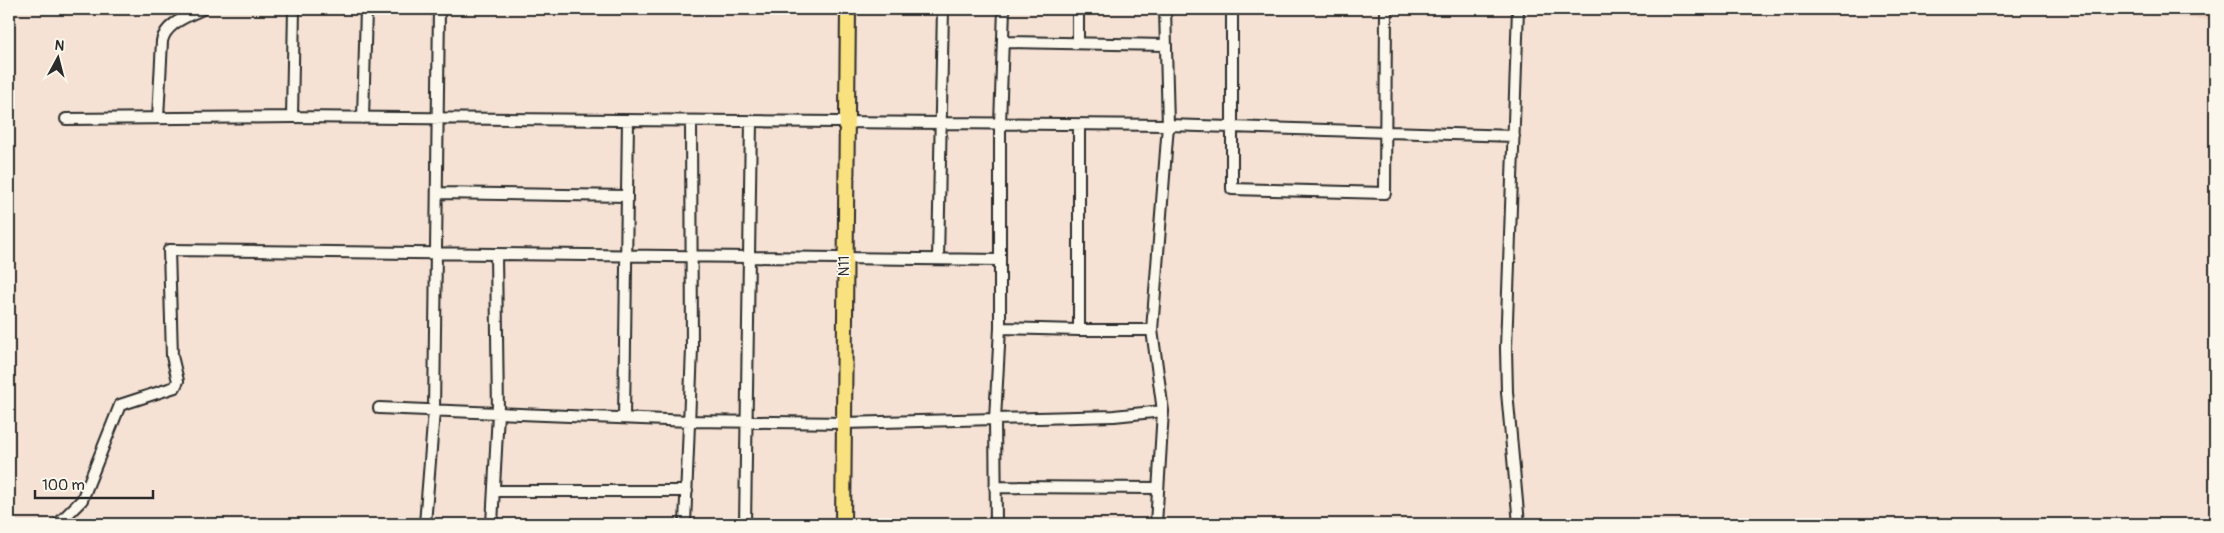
<svg xmlns="http://www.w3.org/2000/svg" width="2224" height="533" font-family="Pangolin,sans-serif">
<style>
.built{fill:#f0d3c3}
.lines{fill:none;stroke-linecap:round;stroke-linejoin:round}
.minor-casing{stroke:#2b2b2b;stroke-width:14}
.major-casing{stroke:#2b2b2b;stroke-width:18}
.minor{stroke:#fbf7ec;stroke-width:10}
.major{stroke:#fae180;stroke-width:14}
.labels{text-anchor:middle;dominant-baseline:central;stroke-width:4;stroke-linejoin:round;paint-order:stroke}
.street-label{font-size:14px;fill:#2b2b2b;stroke:#fbf7ec}
</style>
<rect width="100%" height="100%" fill="#f5e2d4"/>
<filter id="ink" filterUnits="userSpaceOnUse"><feTurbulence type="fractalNoise" baseFrequency=".02" numOctaves="2"/><feDisplacementMap in="SourceGraphic" scale="10" xChannelSelector="R" yChannelSelector="G"/><feConvolveMatrix kernelMatrix="1 2 1 2 8 2 1 2 1" color-interpolation-filters="sRGB"/></filter>
<g filter="url(#ink)">
<path class="built" d="M2076,9H2215V20L2075,10Z"/>
<g class="lines">
<defs>
<path id="minor" d="M1078,9V43
M1232,9V189L1385,193L1386,9
M1518,9L1506,348L1507,392L1519,524
M1004,42L1165,45
M292,117L294,9
M158,118L162,41C166,23 187,17 202,9
M363,118L366,9
M66,119L292,117L1168,125L1514,136
M437,193L627,196
M938,259L943,9
M1000,328L1079,330H1152
M1079,330V125
M379,408L690,421L844,423L1114,416L1163,411
M624,418L628,120
M995,487L1157,488
M494,491H687
M58,524L82,500L120,405L175,387L178,381L172,356L169,250L1000,260
M425,524L434,411L439,9
M492,524L498,413L496,254
M685,524L692,349L691,121
M745,524L751,122
M996,524L995,419L1000,328V124L1004,9
M1156,524L1163,411L1152,330L1168,125L1165,9"/>
<path id="major" d="M843,524L848,9"/>
</defs>
<use href="#minor" class="minor-casing"/>
<use href="#major" class="major-casing"/>
<use href="#minor" class="minor"/>
<use href="#major" class="major"/>
</g>
</g>
<g class="labels">
<g class="street-label">
<text transform="translate(844 266) rotate(-90)">N11</text>
</g>
</g>
<rect width="2224" height="533" fill="none" stroke="#fbf7ec" stroke-width="30"/>
<rect x="15" y="15" width="2194" height="503" fill="none" stroke="#2b2b2b" stroke-width="2" filter="url(#ink)"/>
<g transform="translate(58 58) rotate(7)" stroke="#fbf7ec" stroke-width="4" paint-order="stroke">
<path d="M0-4L9 19L0 12L-9 19Z" fill="#2b2b2b"/>
<text y="-8" font-size="14" font-weight="bold" text-anchor="middle" fill="#2b2b2b">N</text>
</g>
<path d="M35 490v8h118v-8" fill="none" stroke="#2b2b2b" stroke-width="2.5"/>
<text x="42" y="490" font-size="15" fill="#2b2b2b" stroke="#fbf7ec" stroke-width="4" paint-order="stroke">100 m</text>
</svg>
